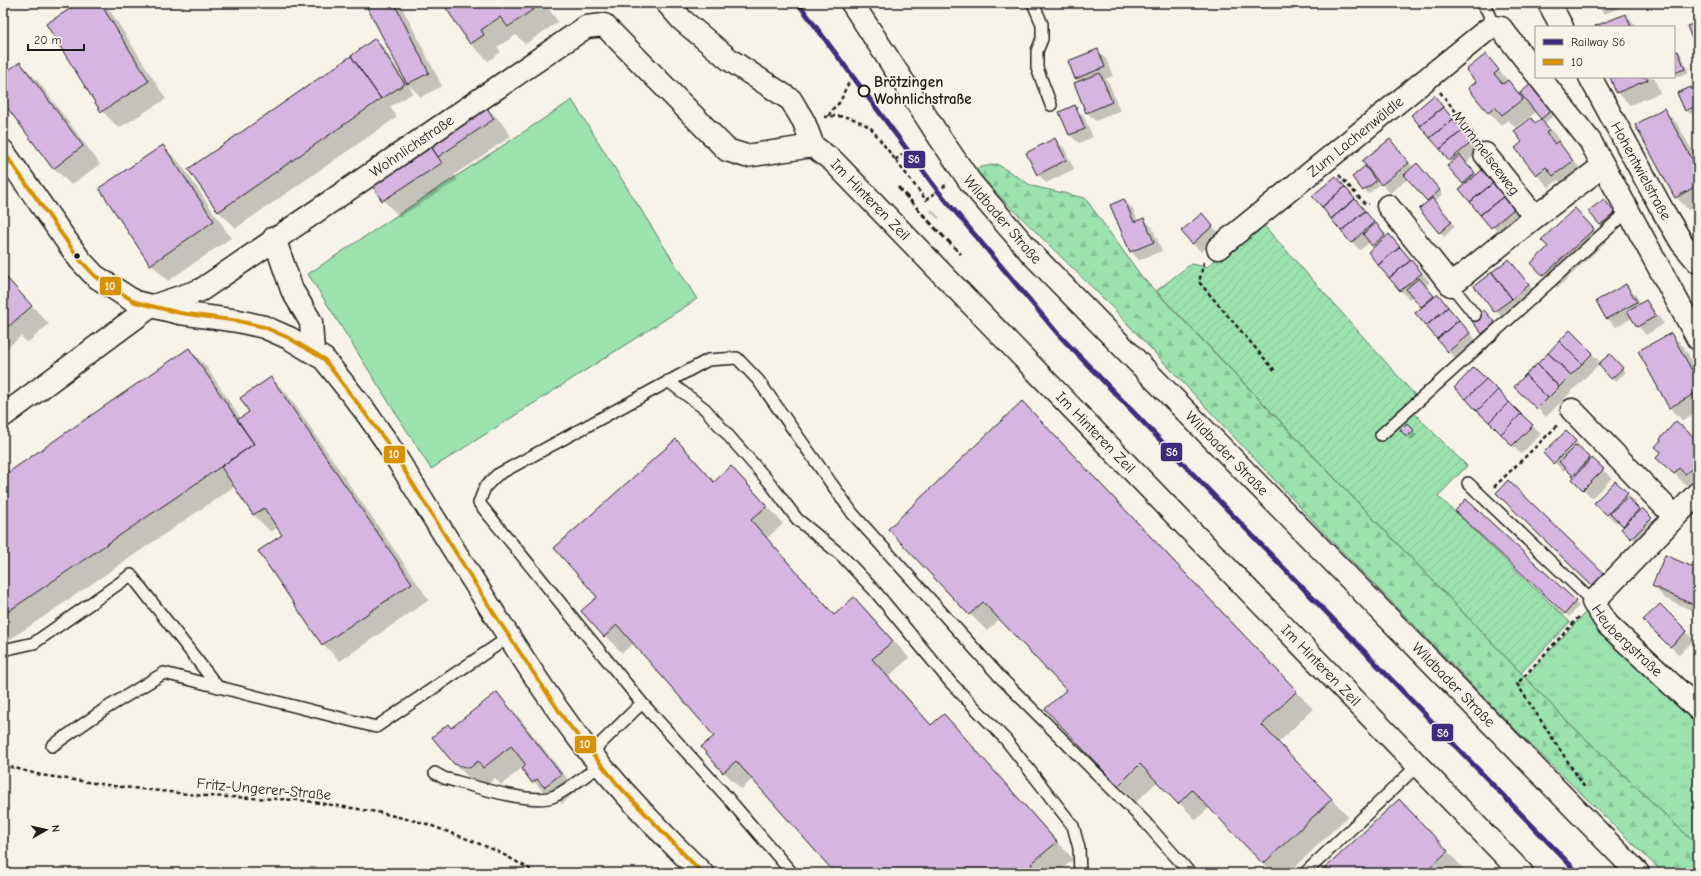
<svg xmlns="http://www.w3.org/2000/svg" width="1701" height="876" font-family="'Comic Neue',sans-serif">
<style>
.grass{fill:url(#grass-tufts);stroke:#5c7f66}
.forest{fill:url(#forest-firs);stroke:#5c7f66}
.park{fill:#9be2af;stroke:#5c7f66}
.garden{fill:url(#garden-furrows);stroke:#5c7f66}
.shadow{fill:#0003}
.building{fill:#d6b5e1;stroke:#1c1c1c}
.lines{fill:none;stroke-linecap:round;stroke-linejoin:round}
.lane-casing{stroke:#1c1c1c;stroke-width:14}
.street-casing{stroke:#1c1c1c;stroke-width:25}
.primary-casing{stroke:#1c1c1c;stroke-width:25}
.path{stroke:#1c1c1c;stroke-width:2.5;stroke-dasharray:4 3;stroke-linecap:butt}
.lane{stroke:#f7f3e8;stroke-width:11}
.street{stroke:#f7f3e8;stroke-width:22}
.primary{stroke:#f7f3e8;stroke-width:22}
.rail{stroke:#1c1c1c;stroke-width:3;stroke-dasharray:6 3;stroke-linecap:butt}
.bus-1-casing{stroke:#f7f3e8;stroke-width:7}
.bus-1{stroke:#d69104;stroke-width:4}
.rail-1-casing{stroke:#f7f3e8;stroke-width:8}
.rail-1{stroke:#3d2d7c;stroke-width:5}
.stop-dot{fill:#f7f3e8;stroke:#1c1c1c;stroke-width:2}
.bus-dot{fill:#1c1c1c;stroke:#f7f3e8;stroke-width:1.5}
.labels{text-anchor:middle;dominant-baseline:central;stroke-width:3.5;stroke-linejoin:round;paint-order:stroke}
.stop-label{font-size:15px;font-weight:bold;fill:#1c1c1c;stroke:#f7f3e8;text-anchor:start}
.street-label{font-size:15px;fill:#1c1c1c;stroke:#f7f3e8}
.line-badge{stroke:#f7f3e8;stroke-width:1.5}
.badge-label{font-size:11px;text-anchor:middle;font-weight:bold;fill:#fff}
</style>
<defs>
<pattern id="grass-tufts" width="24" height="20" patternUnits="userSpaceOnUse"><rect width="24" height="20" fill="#9be2af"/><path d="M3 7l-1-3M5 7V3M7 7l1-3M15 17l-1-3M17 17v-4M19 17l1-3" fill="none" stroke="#85c196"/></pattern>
<pattern id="forest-firs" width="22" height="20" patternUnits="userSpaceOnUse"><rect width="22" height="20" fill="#9be2af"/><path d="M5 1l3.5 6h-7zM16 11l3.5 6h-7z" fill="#85c196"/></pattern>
<pattern id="garden-furrows" width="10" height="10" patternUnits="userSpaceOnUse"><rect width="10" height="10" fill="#9be2af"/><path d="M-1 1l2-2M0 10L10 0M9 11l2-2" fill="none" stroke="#85c196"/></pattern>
</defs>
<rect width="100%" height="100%" fill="#f7f3e8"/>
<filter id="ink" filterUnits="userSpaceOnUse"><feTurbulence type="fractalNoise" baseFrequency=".025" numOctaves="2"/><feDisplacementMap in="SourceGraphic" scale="8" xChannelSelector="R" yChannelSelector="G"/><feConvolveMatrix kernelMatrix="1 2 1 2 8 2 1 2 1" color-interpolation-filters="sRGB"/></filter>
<g filter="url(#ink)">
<path class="grass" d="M1586,612L1698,720V846L1565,719L1525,678Z"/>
<path class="forest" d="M997,164L1032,186L1085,198L1142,277L1565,719L1698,846V873H1663L1526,740L1331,540L1106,301L972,169Z"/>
<path class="park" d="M572,100L697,299L431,469L308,274Z"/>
<path class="garden" d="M1261,222L1422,403L1413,412L1467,466L1438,496L1570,622L1521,673L1156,291L1191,264L1207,267Z"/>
<path class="shadow" d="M81,3H102L111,12L166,99L119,128L102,111Z
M367,3H400L442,86L421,97L408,84L413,93L390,107L397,117L236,228L218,211L375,39L384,48L403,78L404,77Z
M449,3H545L558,22L525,44L516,35L497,47L501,52L488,61L471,44L445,6Z
M1595,3H1633L1604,14Z
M1625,15L1638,27H1596Z
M1097,51L1106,59L1113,76L1105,79L1109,83L1120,111L1095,121L1087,112L1080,82L1076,79Z
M1678,52L1682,56L1689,73L1678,77L1674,74V54Z
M1485,55L1520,94L1530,86L1555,115L1544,123L1554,133L1562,144L1560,145L1585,174L1567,189L1558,180L1549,187L1536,174L1524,142L1535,124L1542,119L1536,112L1516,128L1508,120L1501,125L1488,112L1477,82Z
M20,63L37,80L100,164L71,185L54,168L3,100V75Z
M1611,77H1654L1660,93L1630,105L1617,92Z
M1691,88L1695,92L1698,104L1686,111L1678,94Z
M1434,97L1480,151L1466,163L1477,175L1482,171L1522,218L1501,236L1460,189L1465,185L1448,166L1452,163L1412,115Z
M484,105L501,122L511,136L454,175L458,180L400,217L383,200Z
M1698,106V111L1690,114L1687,111Z
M1074,107L1083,115L1093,137L1079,143L1070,135L1061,112Z
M1663,109L1676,122L1698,161V205L1689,210L1676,197Z
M1055,139L1064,148L1074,169L1046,183L1038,174Z
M1390,140L1414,168L1421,169L1443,194L1434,202L1455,226L1444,237L1420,209L1429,202L1409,178L1390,193L1374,176L1373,177L1379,185L1368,194L1353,177L1365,168L1371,174L1372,173Z
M163,146L180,163L231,238L168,281L151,264Z
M1336,177L1387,237L1389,236L1398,244L1430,282L1425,286L1435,297L1437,295L1446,304L1478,342L1457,360L1448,351L1423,307L1413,296L1409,299L1401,291L1369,253L1375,247L1370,242L1360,250L1352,242Z
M1124,200L1133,209L1138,221L1144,219L1152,227L1162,251L1139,260L1131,251Z
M1604,200L1618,217L1604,229L1590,211Z
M932,209L940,218L938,219L930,211Z
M1575,210L1606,242L1557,288L1544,275L1550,247Z
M1210,223L1220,235L1201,252L1192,243Z
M1509,260L1537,294L1504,320L1475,286Z
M7,279L49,324L27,343L21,336L3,352V283Z
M1626,285L1635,294L1641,304L1646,301L1654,310L1664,324L1646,335L1632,318L1616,327L1607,318Z
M1488,315L1499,327L1487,337L1483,333Z
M1570,331L1602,364L1614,359L1626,372L1615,382L1599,364L1546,417L1516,387Z
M1671,334L1684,347L1698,372V412L1683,421L1670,408L1639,351Z
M189,349L206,366L241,419L251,413L271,378L288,395L429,600L340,661L323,644L260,551L283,535L278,527L271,532L254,515L235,486L5,643L3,641V477Z
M1474,369L1541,434L1521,454L1455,388Z
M1039,420L1313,709L1278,743L1348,816L1289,873H1273L1210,807L1196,820L1158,781L1136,802L1119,785L1067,690L1000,619L987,631L970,614Z
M1407,425L1417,435L1412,440L1402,430Z
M1566,432L1584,450L1582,452L1612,478L1592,498L1573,479L1575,477L1566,468L1563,471L1545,453Z
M676,441L715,482L731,467L749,485L783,524L767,538L835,615L854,598L871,615L909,658L889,676L932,726L944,715L1073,859L1058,873H834L835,872L753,779L741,789L724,772L702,748L716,736L634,643L622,653L605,636L599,597Z
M1698,443V486L1692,481L1687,486L1670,470L1662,453Z
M1508,482L1608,578L1597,589L1497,493Z
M1615,482L1636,502L1634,505L1640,511L1642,510L1659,528L1641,546L1623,529L1625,527L1619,520L1616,523L1595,503Z
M1466,500L1579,606L1569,617L1456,511Z
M1698,570V613L1666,599L1653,586Z
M1660,605L1694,640L1679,655L1645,620Z
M497,694L514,711L577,791L562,804L554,796L550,799L522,768L501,785L495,778L487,785L472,781L454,763L452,729Z
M1416,818L1464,869L1460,873H1321Z"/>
<path class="building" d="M79,3H100L149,81L101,112L46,24Z
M365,3H394L429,73L407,84Z
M447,3H540L541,4L508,27L500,17L481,30L484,35L470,44L444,5Z
M1626,14L1631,27H1595V26Z
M1698,22V45L1695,46L1687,26Z
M375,38L405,84L381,99L351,56Z
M1098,49L1105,67L1075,79L1068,61Z
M1678,51L1685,69L1674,73V52Z
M1486,54L1499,70L1494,74L1503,84L1508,80L1523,99L1502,115L1495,107L1488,113L1468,88L1476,82L1466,70Z
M351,56L381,99L218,212L188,169Z
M20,62L83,146L53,169L3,102V74Z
M1100,73L1112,102L1086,113L1074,83Z
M1610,77H1647L1648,80L1616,93Z
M1531,84L1551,111L1541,119L1520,93Z
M1691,87L1698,105L1685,111L1677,93Z
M1434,95L1443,107L1420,126L1411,115Z
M484,103L494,119L438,157L428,142Z
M1075,105L1085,129L1069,135L1059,112Z
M1443,107L1453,119L1430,138L1420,126Z
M1664,108L1698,170V185L1675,198L1635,125Z
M1531,118L1535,123L1541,119L1549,130L1546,133L1555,144L1558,141L1573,161L1553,176L1546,167L1536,175L1515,148L1522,142L1514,131Z
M1453,119L1463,130L1440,149L1430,138Z
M1463,130L1472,142L1449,161L1440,149Z
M1055,138L1066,160L1037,175L1026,153Z
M1390,139L1409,163L1381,185L1362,161Z
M428,142L442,163L382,201L369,180Z
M163,145L214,221L150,265L99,188Z
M1460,155L1475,173L1463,184L1447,166Z
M1417,163L1440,190L1427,201L1404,175Z
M1365,166L1376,181L1363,191L1352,177Z
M1482,170L1493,183L1470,202L1459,189Z
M1336,176L1345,187L1322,207L1312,196Z
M1493,183L1504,196L1480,215L1470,202Z
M1345,187L1355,199L1331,219L1322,207Z
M1504,196L1514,209L1491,228L1480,215Z
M1432,198L1452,222L1439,233L1419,209Z
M1124,199L1134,222L1144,218L1154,242L1130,252L1110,205Z
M1355,199L1365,211L1341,231L1331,219Z
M1604,199L1615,213L1600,225L1588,211Z
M1575,208L1594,229L1543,276L1531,263L1548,247L1541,240Z
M1365,211L1374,222L1351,243L1341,231Z
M1202,213L1213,226L1192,244L1181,231Z
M1376,223L1385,235L1372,246L1363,234Z
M1389,234L1400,247L1378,265L1368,252Z
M1400,247L1411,260L1389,278L1378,265Z
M1509,259L1529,285L1512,299L1492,272Z
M1411,260L1422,273L1400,291L1389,278Z
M1492,272L1512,299L1494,312L1474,286Z
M7,278L32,306L9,326L3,320V282Z
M1419,278L1434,296L1421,307L1406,289Z
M1626,284L1637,302L1606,319L1596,301Z
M1438,294L1448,307L1426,326L1415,313Z
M1646,300L1656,316L1637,327L1627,311Z
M1448,307L1459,320L1437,339L1426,326Z
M1484,310L1495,323L1482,334L1471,320Z
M1459,320L1470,333L1448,352L1437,339Z
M1570,330L1593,353L1582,364L1559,341Z
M1671,333L1698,381V392L1669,408L1638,351Z
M1559,341L1582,364L1571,375L1548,353Z
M189,348L254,444L3,615V476Z
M1548,353L1571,375L1559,387L1537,364Z
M1610,354L1623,368L1611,379L1598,364Z
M1537,364L1559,387L1548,398L1525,375Z
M1474,367L1486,379L1466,399L1454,388Z
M1525,375L1548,398L1537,409L1514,387Z
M271,377L412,583L322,645L258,551L282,535L264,508L253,515L221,467L254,444L237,420L249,412L240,398Z
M1486,379L1498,390L1477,411L1466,399Z
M1498,390L1509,402L1489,422L1477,411Z
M1022,401L1297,691L1262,725L1332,799L1263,864L1192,790L1178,804L1140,764L1118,786L1045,709L1066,690L983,602L969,615L888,529Z
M1509,402L1521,414L1501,434L1489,422Z
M1521,414L1533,425L1512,446L1501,434Z
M1676,421L1698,441V464L1685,474L1679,468L1674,474L1656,458L1661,452L1655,447L1661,440L1660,439Z
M1407,423L1414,430L1407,437L1400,430Z
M1566,431L1576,441L1553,464L1543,453Z
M676,439L714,482L731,466L767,506L751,520L834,615L854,597L893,641L872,659L931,725L944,714L1057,842L1031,864L1038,873H832L834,872L736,761L723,773L701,747L714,736L617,625L604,637L581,611L597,597L554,548Z
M1576,445L1590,458L1573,476L1559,462Z
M1592,458L1604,469L1583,490L1572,479Z
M1508,480L1604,573L1592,586L1496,493Z
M1615,481L1628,493L1607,515L1594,503Z
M1627,497L1639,509L1623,526L1610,513Z
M1466,499L1576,601L1565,614L1455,511Z
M1642,508L1652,518L1631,539L1621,529Z
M1665,555L1698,569V595L1694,605L1652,586Z
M1660,604L1687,631L1670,647L1643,620Z
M497,692L561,774L544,787L537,779L532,783L522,769L526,765L511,746L483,768L478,761L470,768L454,764L432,737L448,724L451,728Z
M1399,799L1448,851L1424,873H1320Z"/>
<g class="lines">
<defs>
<path id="lane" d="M1033,3L1042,24V39L1037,51V68L1051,105
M1481,3L1487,10L1494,27
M1451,285L1475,315
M668,381L705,409L770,483L797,519L841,555L874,590L951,683L1006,740L1073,826L1079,848L1080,873
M1381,435L1628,211
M1468,483L1593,602
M3,650L34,643L131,575L218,687
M642,703L727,797L792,873
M52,746L105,709L164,673L376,727L509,637
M591,753L642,703L479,503L485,487L497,475L708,360L737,358L758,380L853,514L1000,677L1146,823L1190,873
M435,773L444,778C467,784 530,805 552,797C566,792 588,773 601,765
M1305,873L1417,766"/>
<g id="street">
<path id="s1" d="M667,3L682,20L730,60L791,100L804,122L813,146L833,161L1522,873"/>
<path d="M1549,3L1562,27"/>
<path d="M1539,77L1590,141L1698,339"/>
<path id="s2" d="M1590,77L1663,211L1682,243L1698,262"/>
<path d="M3,151L80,260L95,276L135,302L180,313L238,321L264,327L289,338L324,359L365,411L386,441C421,498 457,555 493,612C524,660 555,709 591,754C626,796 663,835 702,873"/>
<path d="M1485,154L1535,217"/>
<path d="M1388,206L1451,285L1535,217L1603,166"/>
<path d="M274,238L292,290L311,322L313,352"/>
<path id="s3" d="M1218,248L1487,30L1494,27L1501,28L1536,73"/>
<path d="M1572,410L1674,516"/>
<path id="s4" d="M3,416L150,307L201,290L586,27L604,25L727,150L746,156L813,146"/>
<path id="s5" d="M1698,493L1593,602L1608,625L1698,709"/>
</g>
<g id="primary">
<path id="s6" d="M852,3L940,138L971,183L1032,254L1638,873"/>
</g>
</defs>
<use href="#lane" class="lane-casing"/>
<use href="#street" class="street-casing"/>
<use href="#primary" class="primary-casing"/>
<path class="path" d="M1440,92L1476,137
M829,116C831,109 834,108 839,103C844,96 844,88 850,82
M824,117C843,114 855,118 871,128L926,200L947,184
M895,160L903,154
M1339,175L1364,203L1369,204
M1204,262L1199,282L1276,372
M1494,487L1558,425
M1579,617L1517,684L1585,788
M3,765L41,775L114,786L206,796L300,800L377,812L424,823L470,840L497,851L537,873"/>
<use href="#lane" class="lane"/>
<use href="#street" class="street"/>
<use href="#primary" class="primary"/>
<path class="rail" d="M898,187L935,228L961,254"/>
<defs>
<path id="bus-1" d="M3,151L80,260L95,276L135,302L180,313L238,321L264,327L289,338L324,359L386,441L493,612L565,720L618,785L702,873"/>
</defs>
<use href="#bus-1" class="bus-1-casing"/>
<use href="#bus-1" class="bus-1"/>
<defs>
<path id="rail-1" d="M798,3L938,191L1058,334L1578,873"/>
</defs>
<use href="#rail-1" class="rail-1-casing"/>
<use href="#rail-1" class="rail-1"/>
</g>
</g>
<circle class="stop-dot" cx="864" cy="91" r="5.5"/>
<circle class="bus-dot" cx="77" cy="256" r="3.5"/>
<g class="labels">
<g class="stop-label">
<text x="874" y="82">Brötzingen<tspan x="874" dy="17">Wohnlichstraße</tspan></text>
</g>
<g class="street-label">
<text stroke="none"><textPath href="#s3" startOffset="177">Zum Lachenwäldle</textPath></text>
<text stroke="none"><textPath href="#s4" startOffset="492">Wohnlichstraße</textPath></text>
<text transform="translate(1486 153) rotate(53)">Mummelseeweg</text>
<text stroke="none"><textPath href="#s2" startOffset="107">Hohentwielstraße</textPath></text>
<text stroke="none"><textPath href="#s1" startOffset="288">Im Hinteren Zeil</textPath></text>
<text stroke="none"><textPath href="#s6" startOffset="264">Wildbader Straße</textPath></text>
<text stroke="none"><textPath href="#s1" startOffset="612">Im Hinteren Zeil</textPath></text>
<text stroke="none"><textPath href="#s6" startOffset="588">Wildbader Straße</textPath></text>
<text stroke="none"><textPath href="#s5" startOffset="203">Heubergstraße</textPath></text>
<text stroke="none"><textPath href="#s1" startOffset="936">Im Hinteren Zeil</textPath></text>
<text stroke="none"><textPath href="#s6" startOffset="912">Wildbader Straße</textPath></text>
<text transform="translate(264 789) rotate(5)">Fritz-Ungerer-Straße</text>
</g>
</g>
<g class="line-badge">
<rect x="903" y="150" width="23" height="19" rx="4" fill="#3d2d7c"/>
<rect x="99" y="276" width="23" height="20" rx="4" fill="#d69104"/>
<rect x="1160" y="442" width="23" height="20" rx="4" fill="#3d2d7c"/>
<rect x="383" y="445" width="23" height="19" rx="4" fill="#d69104"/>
<rect x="1431" y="723" width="23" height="19" rx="4" fill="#3d2d7c"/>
<rect x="574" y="735" width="23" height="19" rx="4" fill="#d69104"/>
</g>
<g class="badge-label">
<text x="914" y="163">S6</text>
<text x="110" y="290">10</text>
<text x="1172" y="456">S6</text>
<text x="394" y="458">10</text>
<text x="1443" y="737">S6</text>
<text x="585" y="748">10</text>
</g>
<rect width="1701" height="876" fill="none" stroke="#f7f3e8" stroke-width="16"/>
<rect x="8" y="8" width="1685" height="860" fill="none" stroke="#1c1c1c" stroke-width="1.5" filter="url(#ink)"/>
<rect x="1535" y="26" width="140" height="52" fill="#f7f3e8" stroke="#9f9d96"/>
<rect x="1543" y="39" width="20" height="6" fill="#3d2d7c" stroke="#9f9d96"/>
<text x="1571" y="46" font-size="12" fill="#1c1c1c">Railway S6</text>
<rect x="1543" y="59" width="20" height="6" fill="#d69104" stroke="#9f9d96"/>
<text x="1571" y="66" font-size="12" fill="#1c1c1c">10</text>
<g transform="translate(46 830) rotate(82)" stroke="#f7f3e8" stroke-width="3" paint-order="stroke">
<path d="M0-3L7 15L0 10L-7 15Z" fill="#1c1c1c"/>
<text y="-6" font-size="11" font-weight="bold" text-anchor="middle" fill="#1c1c1c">N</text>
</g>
<path d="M28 44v6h56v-6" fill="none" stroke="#1c1c1c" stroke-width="2"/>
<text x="34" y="44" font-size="12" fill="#1c1c1c" stroke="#f7f3e8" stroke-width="3" paint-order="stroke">20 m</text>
</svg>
